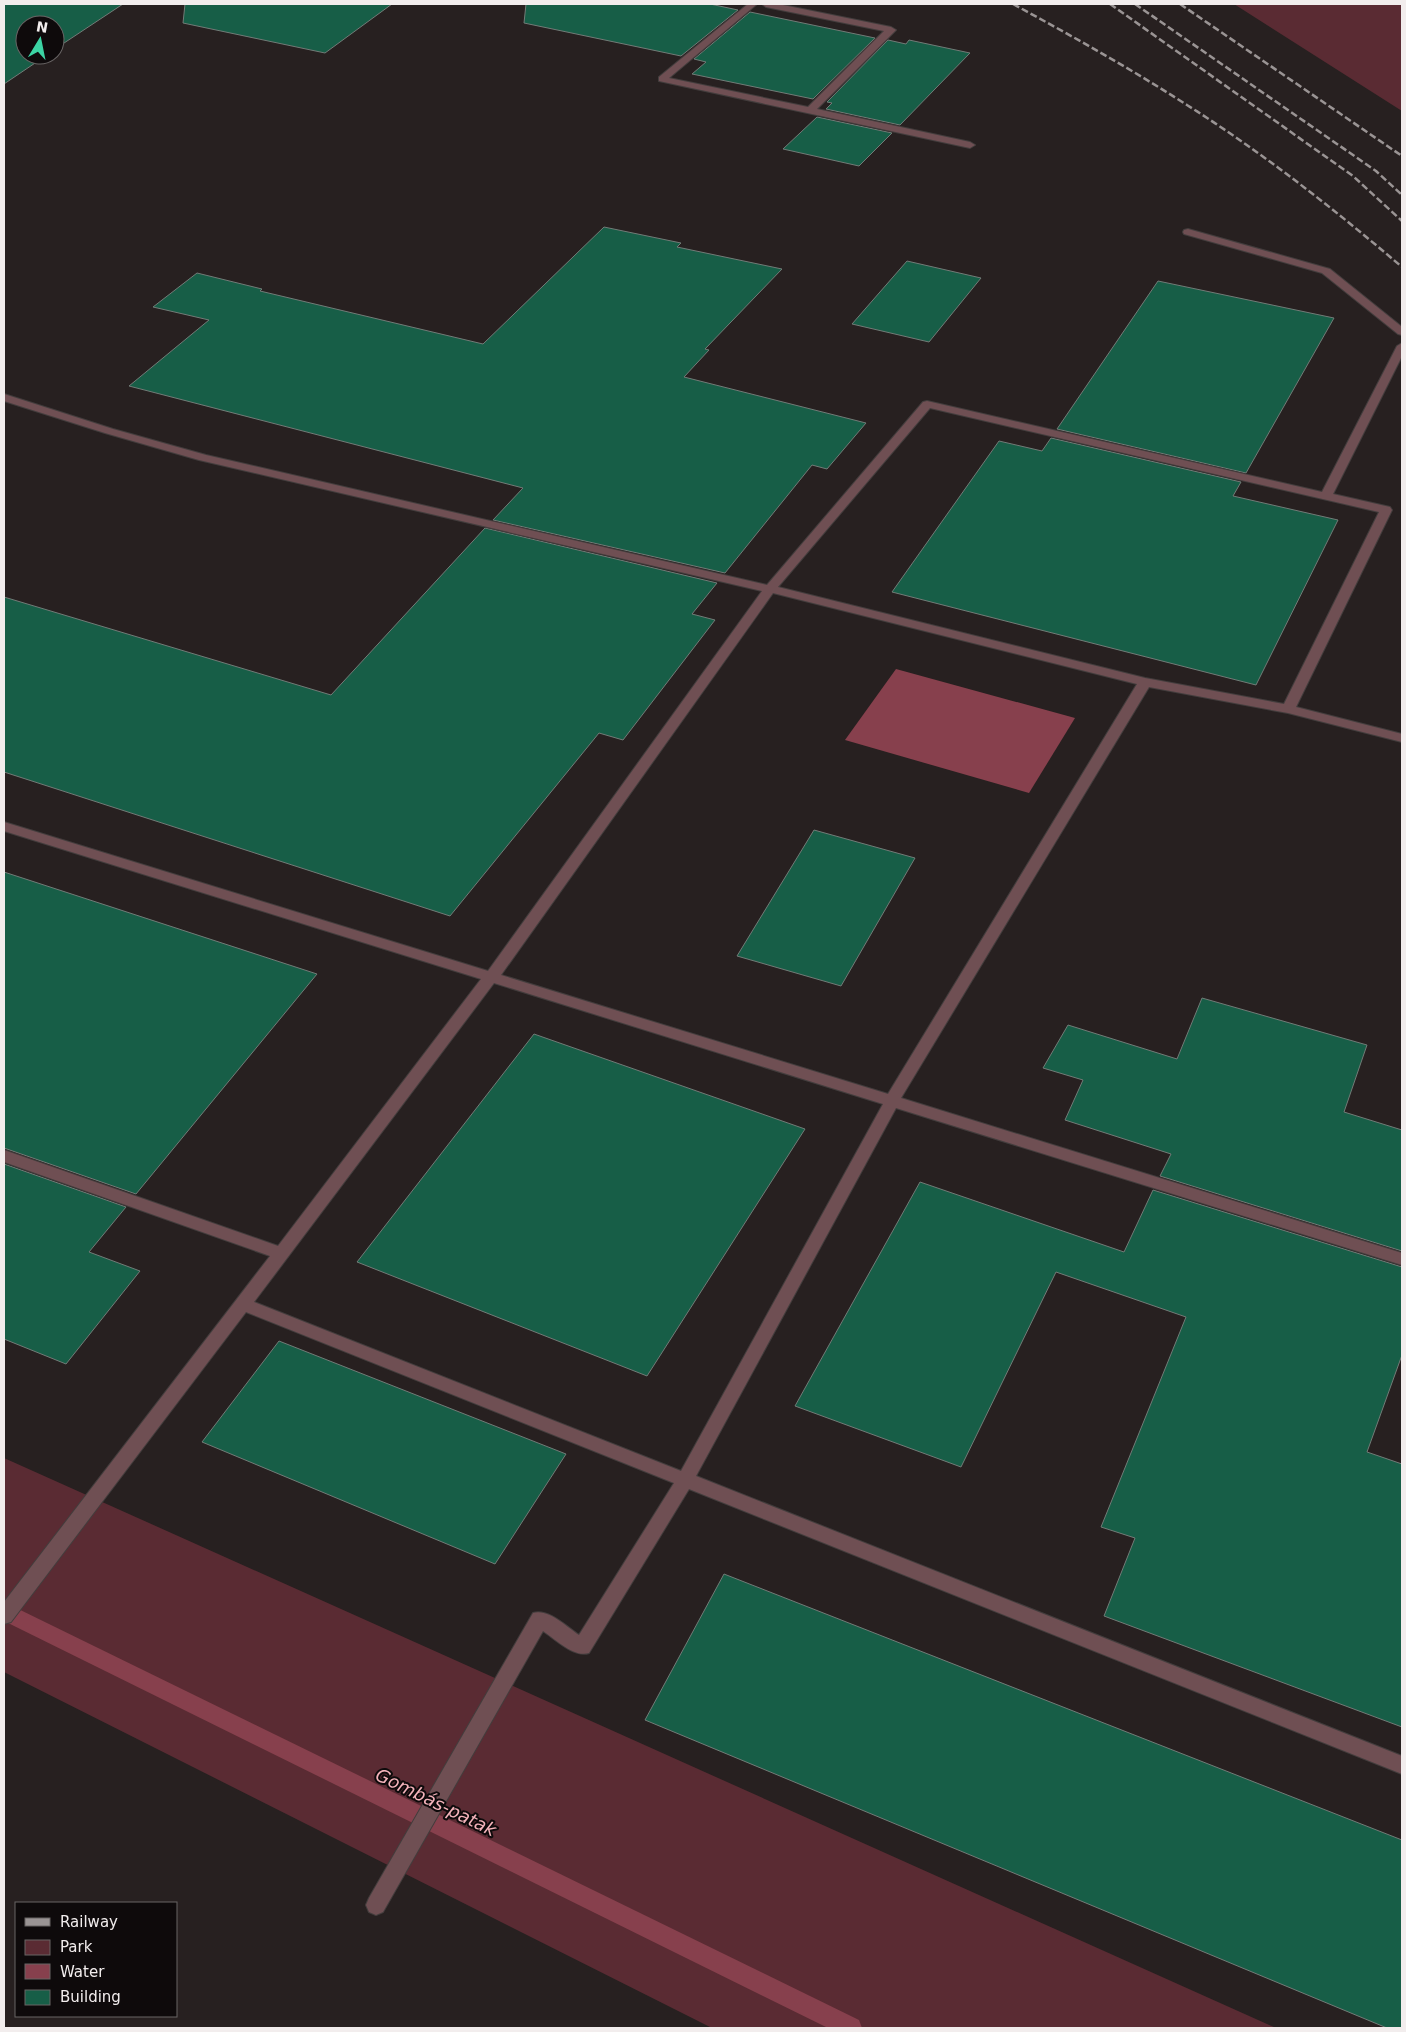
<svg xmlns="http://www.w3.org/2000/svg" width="1406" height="2032" font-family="'DejaVu Sans',sans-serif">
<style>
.green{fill:#5a2b33}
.water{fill:#87404d}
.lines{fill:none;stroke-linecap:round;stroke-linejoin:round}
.stream{fill:#87404d;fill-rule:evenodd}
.building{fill:#175e47;stroke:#727b77}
.service-casing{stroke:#433d3d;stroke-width:2}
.service{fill:#6f4f53;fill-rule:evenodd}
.rail{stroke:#9a9494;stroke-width:2.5;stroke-dasharray:7 3;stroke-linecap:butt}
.labels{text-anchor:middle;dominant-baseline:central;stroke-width:4;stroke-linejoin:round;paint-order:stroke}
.near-water-label{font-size:18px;font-style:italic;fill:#f4b3bb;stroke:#0e0a0b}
</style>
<rect width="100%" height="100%" fill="#272020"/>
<path class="green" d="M1234,4H1402V111Z
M4,1458L1276,2028H712L4,1672Z"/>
<path class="water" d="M896,669L1075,718L1029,793L845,740Z"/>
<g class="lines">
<path class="stream" d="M4,1602L859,2020L862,2028H828L4,1621Z"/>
</g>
<path class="building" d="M4,4H123L55,49V25H25V55H47L4,84Z
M185,4H392L325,53L183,23Z
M526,4H710L738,10L681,56L524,23Z
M750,12L875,38L813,99L692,74L706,62L694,59Z
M888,40L906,44L909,40L970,53L900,125L826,109L832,103L827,102Z
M817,117L892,133L859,166L783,149Z
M604,227L681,243L677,247L782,269L705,349L709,350L684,377L866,423L827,469L812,465L725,573L493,520L523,488L129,386L209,320L153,307L197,273L262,289L260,291L483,344Z
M907,261L981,278L929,342L852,324Z
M1158,281L1334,318L1246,473L1057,429Z
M1051,438L1241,482L1233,496L1338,520L1256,685L892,592L999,441L1042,451Z
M485,528L717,583L692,614L715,620L623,740L599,733L450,916L4,772V597L331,695Z
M814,830L915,858L841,986L737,956Z
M4,872L317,974L136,1194L4,1148Z
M1202,998L1367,1045L1344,1112L1402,1130V1251L1160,1176L1171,1154L1065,1120L1083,1080L1043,1068L1068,1025L1177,1059Z
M534,1034L805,1129L647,1376L357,1262Z
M4,1164L126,1207L89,1252L140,1271L66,1364L4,1339Z
M920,1182L1124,1252L1153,1190L1402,1267V1355L1367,1452L1402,1464V1727L1104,1616L1135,1538L1101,1527L1186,1317L1056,1272L961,1467L795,1406Z
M279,1341L566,1454L495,1564L202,1442Z
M724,1574L1402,1840V2028H1387L645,1720Z"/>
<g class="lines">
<defs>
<path id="service" d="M748,4H757L669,78L808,107L884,31L766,7L762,4H778L891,27L896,30L817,109L970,142L975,145L970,148L659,81V77Z
M1188,229L1330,269L1402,327V335L1398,334L1322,273L1184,234L1183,232L1184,230Z
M1402,343V356L1333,494L1390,507L1392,510L1296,707L1402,734V742L1288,713L1149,687L901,1098L1402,1253V1265L896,1108L696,1476L1402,1756V1774L689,1489L589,1653C574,1658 555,1639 543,1631L383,1912L376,1915L369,1912L366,1905L369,1898L533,1613C548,1608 567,1627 579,1635L674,1483L246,1312L11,1622L4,1624V1602L270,1256L4,1162V1150L278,1246L481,979L4,831V822L488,971L762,591L199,460L105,433L4,401V394L113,429L206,455L767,585L923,402L927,401L1322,492L1397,346ZM930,408L1379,512L1284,704L1145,678L778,587ZM773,593L1137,684L888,1094L501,975ZM494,983L883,1104L681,1471L254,1302Z"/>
</defs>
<use href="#service" class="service-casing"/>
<use href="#service" class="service"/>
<path class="rail" d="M1013,4C1072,36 1131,69 1187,105C1263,153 1334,209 1402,267
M1110,4L1353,176L1402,221
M1135,4L1376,171L1402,195
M1180,4L1402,156"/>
</g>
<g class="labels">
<g class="near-water-label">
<text transform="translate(436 1802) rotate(26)">Gombás-patak</text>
</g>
</g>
<rect width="1406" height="2032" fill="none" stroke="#f2eded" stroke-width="10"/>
<rect x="15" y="1902" width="162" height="115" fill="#0e0a0b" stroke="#696565"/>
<rect x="25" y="1918" width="25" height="8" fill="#9a9494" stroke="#696565"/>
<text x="60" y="1927" font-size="15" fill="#f2eded">Railway</text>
<rect x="25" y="1940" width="25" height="15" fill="#5a2b33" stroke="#696565"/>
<text x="60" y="1952" font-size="15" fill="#f2eded">Park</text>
<rect x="25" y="1964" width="25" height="15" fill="#87404d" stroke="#696565"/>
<text x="60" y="1977" font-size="15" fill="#f2eded">Water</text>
<rect x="25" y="1990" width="25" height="15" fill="#175e47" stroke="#696565"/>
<text x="60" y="2002" font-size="15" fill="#f2eded">Building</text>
<g transform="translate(40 40) rotate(10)"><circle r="24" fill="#0e0a0b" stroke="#696565"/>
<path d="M0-4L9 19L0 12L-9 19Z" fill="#3cd4a4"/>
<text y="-8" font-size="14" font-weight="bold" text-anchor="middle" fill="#f2eded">N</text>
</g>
</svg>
